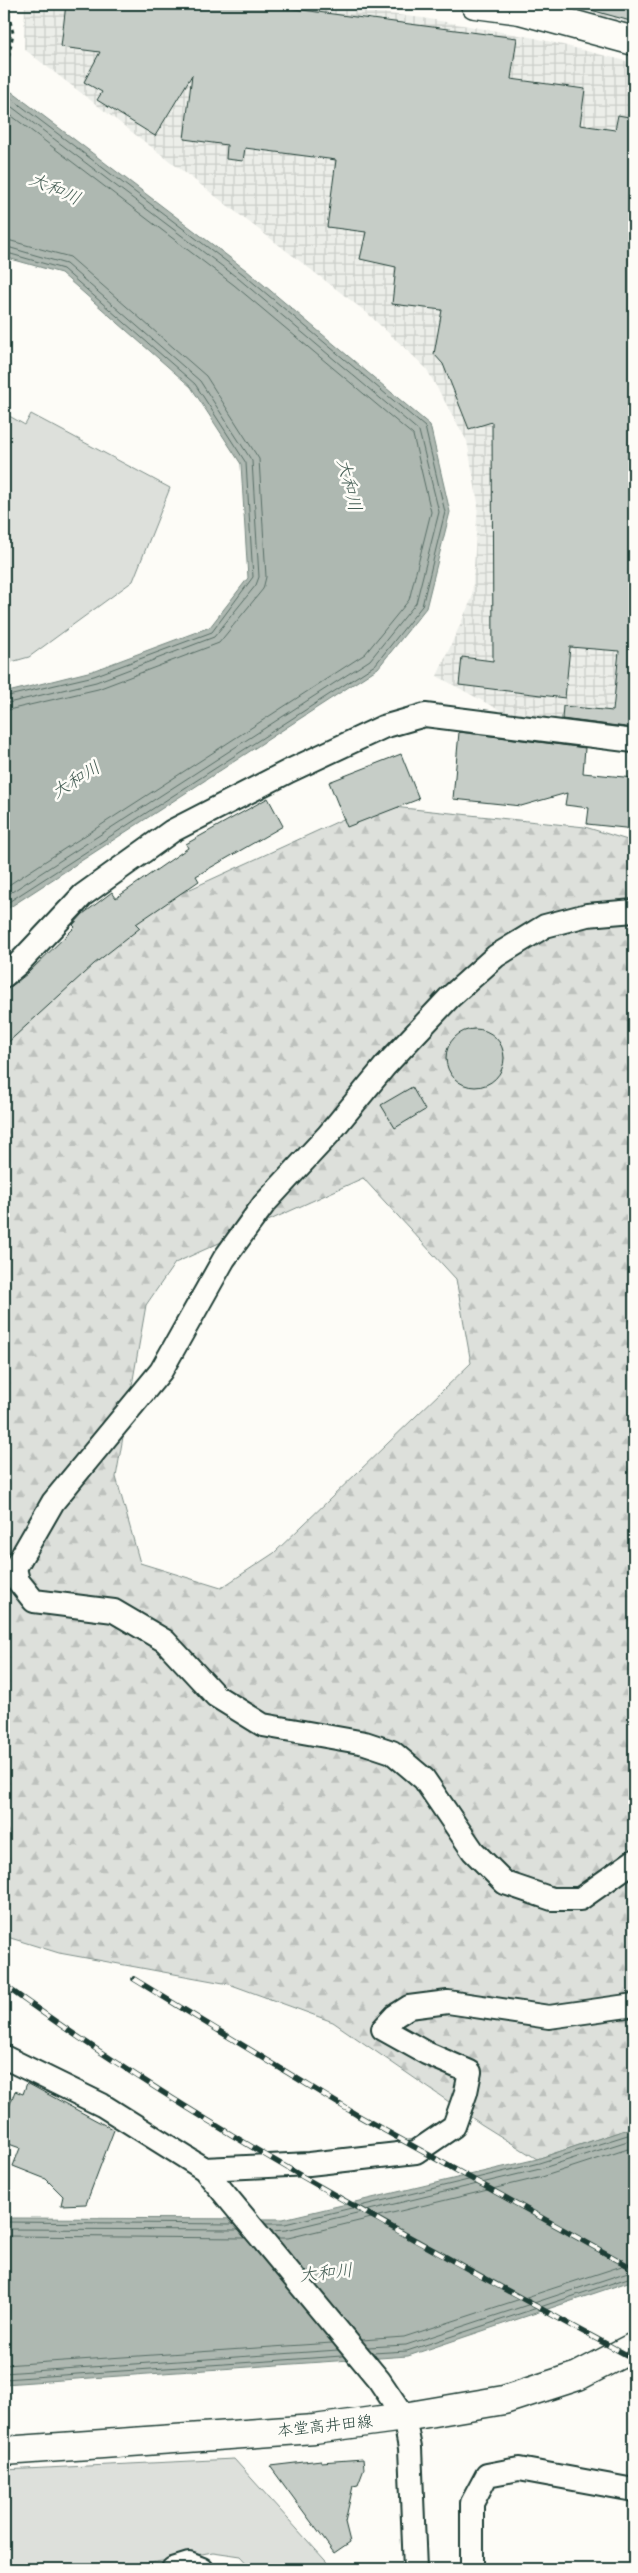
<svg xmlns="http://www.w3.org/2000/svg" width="638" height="2573" font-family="'Comic Neue','Klee One',sans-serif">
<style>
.industrial{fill:url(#industrial-grid)}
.green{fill:#dde0db;stroke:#7e8e88}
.forest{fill:url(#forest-firs);stroke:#7e8e88;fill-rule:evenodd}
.water{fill:#aeb8b1;stroke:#75877f}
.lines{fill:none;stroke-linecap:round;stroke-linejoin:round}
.shore{stroke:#586e66;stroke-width:1}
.building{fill:#c6cdc7;stroke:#1f3d34}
.street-casing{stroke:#1f3d34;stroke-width:26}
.secondary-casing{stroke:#1f3d34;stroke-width:31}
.highway-casing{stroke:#1f3d34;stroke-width:31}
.path{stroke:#1f3d34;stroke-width:3;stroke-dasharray:4 4;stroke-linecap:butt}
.street{stroke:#fdfcf7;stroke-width:22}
.secondary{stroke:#fdfcf7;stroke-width:28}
.highway{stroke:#fdfcf7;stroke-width:28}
.rail-casing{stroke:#1f3d34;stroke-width:5.5}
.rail{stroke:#fdfcf7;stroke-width:4;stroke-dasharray:11;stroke-linecap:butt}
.labels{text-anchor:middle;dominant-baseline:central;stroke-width:5;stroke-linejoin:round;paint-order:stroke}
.street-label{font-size:16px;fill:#1f3d34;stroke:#fdfcf7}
.water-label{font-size:18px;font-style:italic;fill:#435c53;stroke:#fdfcf7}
</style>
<defs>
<pattern id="industrial-grid" width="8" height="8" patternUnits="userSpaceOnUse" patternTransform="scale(1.25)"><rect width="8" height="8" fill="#eceee9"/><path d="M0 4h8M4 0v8" fill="none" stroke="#cacdc8"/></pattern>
<pattern id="forest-firs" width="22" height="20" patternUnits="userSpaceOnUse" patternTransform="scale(1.25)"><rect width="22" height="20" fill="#dde0db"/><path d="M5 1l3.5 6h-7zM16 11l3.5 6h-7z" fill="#bdc1bd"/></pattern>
</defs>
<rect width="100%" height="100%" fill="#fdfcf7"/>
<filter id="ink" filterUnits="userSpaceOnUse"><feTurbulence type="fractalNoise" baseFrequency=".02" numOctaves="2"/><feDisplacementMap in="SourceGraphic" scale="10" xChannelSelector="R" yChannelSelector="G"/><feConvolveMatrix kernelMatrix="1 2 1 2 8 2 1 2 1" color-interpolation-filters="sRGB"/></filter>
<g filter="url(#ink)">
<path class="industrial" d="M25,4H304L423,18L535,38L634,63V734L521,722L437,676L472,598L478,503L467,441L426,368L366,312L24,49Z
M557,4H634V26Z"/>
<path class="green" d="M4,413L25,425L31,414L170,488L133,581L29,657L4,664Z
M234,2459L333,2569H253L241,2556L213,2552L116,2569H4V2470Z"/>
<path class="forest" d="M374,805L585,827L634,842V2127L537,2159L481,2124L333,2022L229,1984L59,1953L4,1936V1019L105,928ZM363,1178L456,1279L471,1363L274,1553L221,1588L140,1563L116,1477L146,1305L175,1263Z"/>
<path class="water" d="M4,86L246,270L430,425L450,512L426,608L378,668L4,911V693L92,671L210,627L248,578L241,464L191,387L61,273L4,257Z
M634,2127V2280L408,2356L4,2384V2218L283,2219L537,2159Z"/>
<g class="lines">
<path class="shore" d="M4,93L243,274L425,427L445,512L422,606L375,665L4,905
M4,101L239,279L419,431L439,512L416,603L370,660L4,897
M4,110L234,285L413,435L431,512L409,600L365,654L4,888
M4,239L70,257L206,376L259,459L266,577L263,589L219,643L98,689L4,711
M4,246L66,264L200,381L252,461L259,577L256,585L214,637L96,682L4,704
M4,252L63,269L195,384L246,463L253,577L212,632L94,676L4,697
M4,2222L233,2224
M266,2224H285L539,2163L634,2133
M4,2229L239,2230
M271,2231L286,2230L540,2169L634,2139
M4,2236L245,2238
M278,2238H288L542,2177L634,2147
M362,2340L404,2337L634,2262
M368,2347L406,2345L634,2270
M373,2353L407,2351L634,2276
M4,2365L332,2343
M4,2373L338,2350
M4,2379L342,2356"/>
</g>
<path class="building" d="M66,4H256L517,38L511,79L585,89L580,125L615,130L618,115L634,118V728L562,719L563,706L613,711L619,651L570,647L565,698L459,685L462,657L493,661L492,422L469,429L443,364L434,354L442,310L392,304L396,267L360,259L366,232L327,227L336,160L245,148L243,161L226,159L227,145L184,139L192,75L155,136L97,100L102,92L84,82L100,52L61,47Z
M585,4H634V22L584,8Z
M459,732L585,748L583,773L634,778V829L587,824L589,808L565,805L567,793L521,806L453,799Z
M401,754L419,799L347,827L329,782Z
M268,798L283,826L196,876L199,881L136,924L140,928L94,964L4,1046V992L27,974L75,927L73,925L83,914L112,892L116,898L188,848L186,844Z
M446 1058a29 29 0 1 1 58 0a29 29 0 1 1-58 0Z
M412,1087L425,1110L395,1128L381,1105Z
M27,2083L114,2130L86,2204L61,2205L63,2196L46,2179L13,2166L20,2148L6,2143L10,2132L4,2130V2120L15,2091L23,2094Z
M363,2459L364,2469L358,2485L353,2486L345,2522L350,2542L334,2553L270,2466L321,2460V2462Z"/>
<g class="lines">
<defs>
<path id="street" d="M634,911L587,915L545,926L496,956L449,998L385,1066L328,1135L264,1204L224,1259L161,1371L53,1502L15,1568L18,1581L34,1601L114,1611L165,1641L216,1696L263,1725L365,1743L392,1752L424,1779L473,1851L505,1883L552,1899H580L634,1861
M4,976L18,964L83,895L172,831L289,771L383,727L425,715L634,741
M4,2057L102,2105L204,2169L379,2380L404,2417L410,2448L415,2569
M204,2169L309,2164L416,2152L454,2126L466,2092L470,2072L426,2053L383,2029L395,2016L409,2007L448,2002L549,2017L634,2005
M173,2569L189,2564L202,2569
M472,2569V2503L487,2475L519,2469L634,2490"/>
<path id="secondary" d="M4,2451L314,2429L404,2417L504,2400L578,2376L634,2347"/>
<path id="highway" d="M475,4L520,10L634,41"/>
</defs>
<use href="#street" class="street-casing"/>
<use href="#secondary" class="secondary-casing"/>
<use href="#highway" class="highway-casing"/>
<path class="path" d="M4,136L6,71L13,33L6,4"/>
<use href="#street" class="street"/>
<use href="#secondary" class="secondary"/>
<use href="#highway" class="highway"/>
<defs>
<path id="rail" d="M134,1979L357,2115L634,2269
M4,1985C202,2129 419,2243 634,2359"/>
</defs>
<use href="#rail" class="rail-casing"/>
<use href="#rail" class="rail"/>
</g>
</g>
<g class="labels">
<g class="street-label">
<text transform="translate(325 2426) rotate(-6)">本堂高井田線</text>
</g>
<g class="water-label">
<text transform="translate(55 189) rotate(24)">大和川</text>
<text transform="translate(349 485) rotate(76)">大和川</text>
<text transform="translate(76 780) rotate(-32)">大和川</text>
<text transform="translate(326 2273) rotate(-6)">大和川</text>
</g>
</g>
<rect width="638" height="2573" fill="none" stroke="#fdfcf7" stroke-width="20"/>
<rect x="10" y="10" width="618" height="2553" fill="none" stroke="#1f3d34" stroke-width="2" filter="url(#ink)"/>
</svg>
